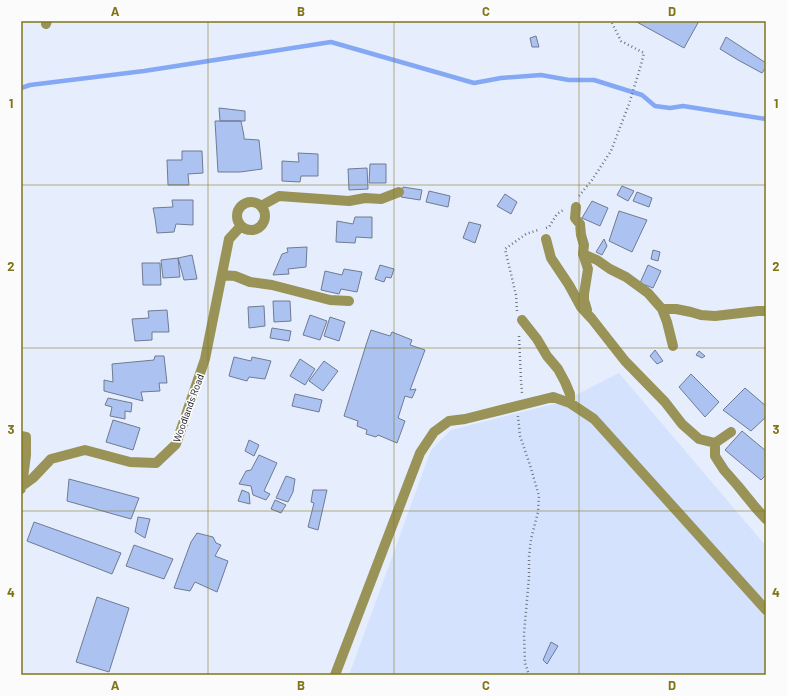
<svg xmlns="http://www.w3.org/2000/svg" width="787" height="696" font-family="Barlow,sans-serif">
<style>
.built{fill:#d5e2fd}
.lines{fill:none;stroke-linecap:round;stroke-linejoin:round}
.stream{stroke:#85a8f5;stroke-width:4.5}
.building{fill:#acc2f1;stroke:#6f7b93}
.path{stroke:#6f7581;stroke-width:2.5;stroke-dasharray:1 3;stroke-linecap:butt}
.minor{stroke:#9a9357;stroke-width:10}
.grid{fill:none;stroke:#807519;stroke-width:1;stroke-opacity:0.55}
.labels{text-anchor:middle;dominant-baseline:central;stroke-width:3.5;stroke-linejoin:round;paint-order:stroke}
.street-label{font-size:10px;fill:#0b0f18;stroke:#fbfbfb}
.neatline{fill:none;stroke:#807519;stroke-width:1.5}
.grid-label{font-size:13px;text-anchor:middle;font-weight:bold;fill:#807519}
</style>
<rect width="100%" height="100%" fill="#e6eefe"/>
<path class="built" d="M619,373L766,546V675H349L431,450L451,430L562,402Z"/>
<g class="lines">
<path class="stream" d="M21,88L30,85L144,71L331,42L474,83L501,78L541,75L569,80H594L642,95L655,106L670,108L683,106L766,119"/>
</g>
<path class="building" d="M635,21H699L684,48Z
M536,36L539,47H532L530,38Z
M726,37L766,63V67L762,73L738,60L720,49Z
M219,108L245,111V121H220Z
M215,121H241L244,136V139L259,140L262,169L240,172H218Z
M182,151H202L203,173L188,174L189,185H168L167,160H182Z
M298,153L318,154V176H301L300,182L282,181V161L299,162Z
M370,164H386V183H369Z
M367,168L368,189L349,190L348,169Z
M622,186L634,191L628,201L617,195Z
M403,187L422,190L420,200L401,197Z
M429,191L450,196L448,207L426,202Z
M637,192L652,198L649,207L633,201Z
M505,194L517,202L511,214L497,206Z
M172,200H193V225L176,224L174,232L157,233L155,218L153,208L173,207Z
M592,201L608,208L600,226L582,218Z
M619,211L647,220L632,252L609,241Z
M355,217H372V238L356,237L355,243L336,242L337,221L353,224Z
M469,222L481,225L475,243L463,238Z
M604,239L607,246L602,255L596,252Z
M307,247L306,267L288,269L289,274L273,275L282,254L288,252L287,248Z
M653,250L660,252L658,261L651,259Z
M192,255L197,279L184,280L178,258Z
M178,258L180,277L163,278L161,260Z
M142,263H160L161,285H143Z
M380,265L394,269L391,278L386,277L384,282L375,279Z
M648,265L661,271L653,288L640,283Z
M344,269L362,272L357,292L341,289L339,294L321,290L325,271L342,275Z
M273,301H290L291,321L274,322Z
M264,306L265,326L249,328L248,307Z
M167,310L169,332H152V340L135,341L132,319L149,318L148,311Z
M310,315L327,321L320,340L303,335Z
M330,317L345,322L339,341L324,336Z
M272,328L291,331L289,341L270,338Z
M371,330L390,336L392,332L412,340L410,345L425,350L410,390L416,389L412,398L405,396L398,418L405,421L397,443L378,435L376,437L366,434L367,430L357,426L358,421L344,416L366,345Z
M655,350L663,361L657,364L650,356Z
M699,351L705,356L702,358L696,355Z
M155,356H164L167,383H159L160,391L141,392L143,401L104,391V380L113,382L112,364L154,360Z
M234,357L251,361L252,357L271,361L265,379L249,377L247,381L229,376Z
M300,359L315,369L305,385L290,376Z
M324,361L338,371L323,391L309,381Z
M691,374L719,402L705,417L679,387Z
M745,388L766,406V417L751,431L723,410Z
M295,394L322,400L319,412L292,406Z
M108,398L132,403L131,412L125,411V419L110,416L112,407L105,405Z
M113,420L140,428L133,450L106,442Z
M742,431L766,451V475L761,480L725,450Z
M249,440L259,445L254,456L245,451Z
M259,455L277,463L264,491L270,494L266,500L253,495L251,486L239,484L246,471L251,470Z
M286,476L295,479L293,492L288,502L276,498Z
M69,479L139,498L131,519L67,501Z
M242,490L249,493L250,504L238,501Z
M313,490H327L318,530L308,527L314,503L311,502Z
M275,500L286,505L281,513L271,509Z
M138,517L150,519L145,538L135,532Z
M34,522L121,553L112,574L27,541Z
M197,533L213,537L216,543L221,545L215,556L228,561L217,592L195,582L190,591L174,588L191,542Z
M134,545L173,559L164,579L126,566Z
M97,597L129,608L109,672L76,662Z
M551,642L558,646L547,664L543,660Z"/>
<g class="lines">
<path class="path" d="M579,196L592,180L611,151L629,104L641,65L644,53L621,41L612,23
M546,228L549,227L557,214L565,209
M517,311L516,295L505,249L526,234L538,230
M519,336L521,380L522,393
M518,416L520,436L530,465L539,496L538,512L531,539L529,557V577L524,634L525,663L529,675"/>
<path class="minor" d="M46,24L47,21
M237 216a14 14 0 1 1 28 0a14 14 0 1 1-28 0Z
M261,206L279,196L349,201L365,198L381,199L399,192
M576,207L575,218L580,224L581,235L584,245L583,254L588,269L584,294V300L587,310
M546,239L551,258L569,285L581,307L592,319L625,361L665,402L682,424L699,439L715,443
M583,254L597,260L610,269L626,277L648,293L662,309L667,322L673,346
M222,275L235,276L250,282L272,285L330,300L349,301
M662,309H676L691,312L701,315L715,316L758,311H766
M522,320L537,339L547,356L558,369L565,382L570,394V403
M731,432L715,443V456L724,470L738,486L755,507L766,519
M21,436L26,437V455L22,486
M21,489L22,486L33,478L51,459L85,450L130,462L156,463L176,444L205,359L229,239L241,226
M335,675L420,453L434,432L449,421L465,419L553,397L570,403L594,419L766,610"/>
</g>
<path class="grid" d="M208,21V675M394,21V675M579,21V675M21,185H766M21,348H766M21,511H766"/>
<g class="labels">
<g class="street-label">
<text transform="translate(188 408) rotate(-70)">Woodlands Road</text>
</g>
</g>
<rect width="787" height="696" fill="none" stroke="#fbfbfb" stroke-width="44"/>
<rect x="22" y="22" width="743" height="652" class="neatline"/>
<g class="grid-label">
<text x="115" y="16">A</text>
<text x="301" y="16">B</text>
<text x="486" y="16">C</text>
<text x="672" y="16">D</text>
<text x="11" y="108">1</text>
<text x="776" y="108">1</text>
<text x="11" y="271">2</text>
<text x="776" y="271">2</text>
<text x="11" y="434">3</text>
<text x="776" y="434">3</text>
<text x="11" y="597">4</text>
<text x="776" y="597">4</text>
<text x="115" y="690">A</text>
<text x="301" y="690">B</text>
<text x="486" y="690">C</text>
<text x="672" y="690">D</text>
</g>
</svg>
